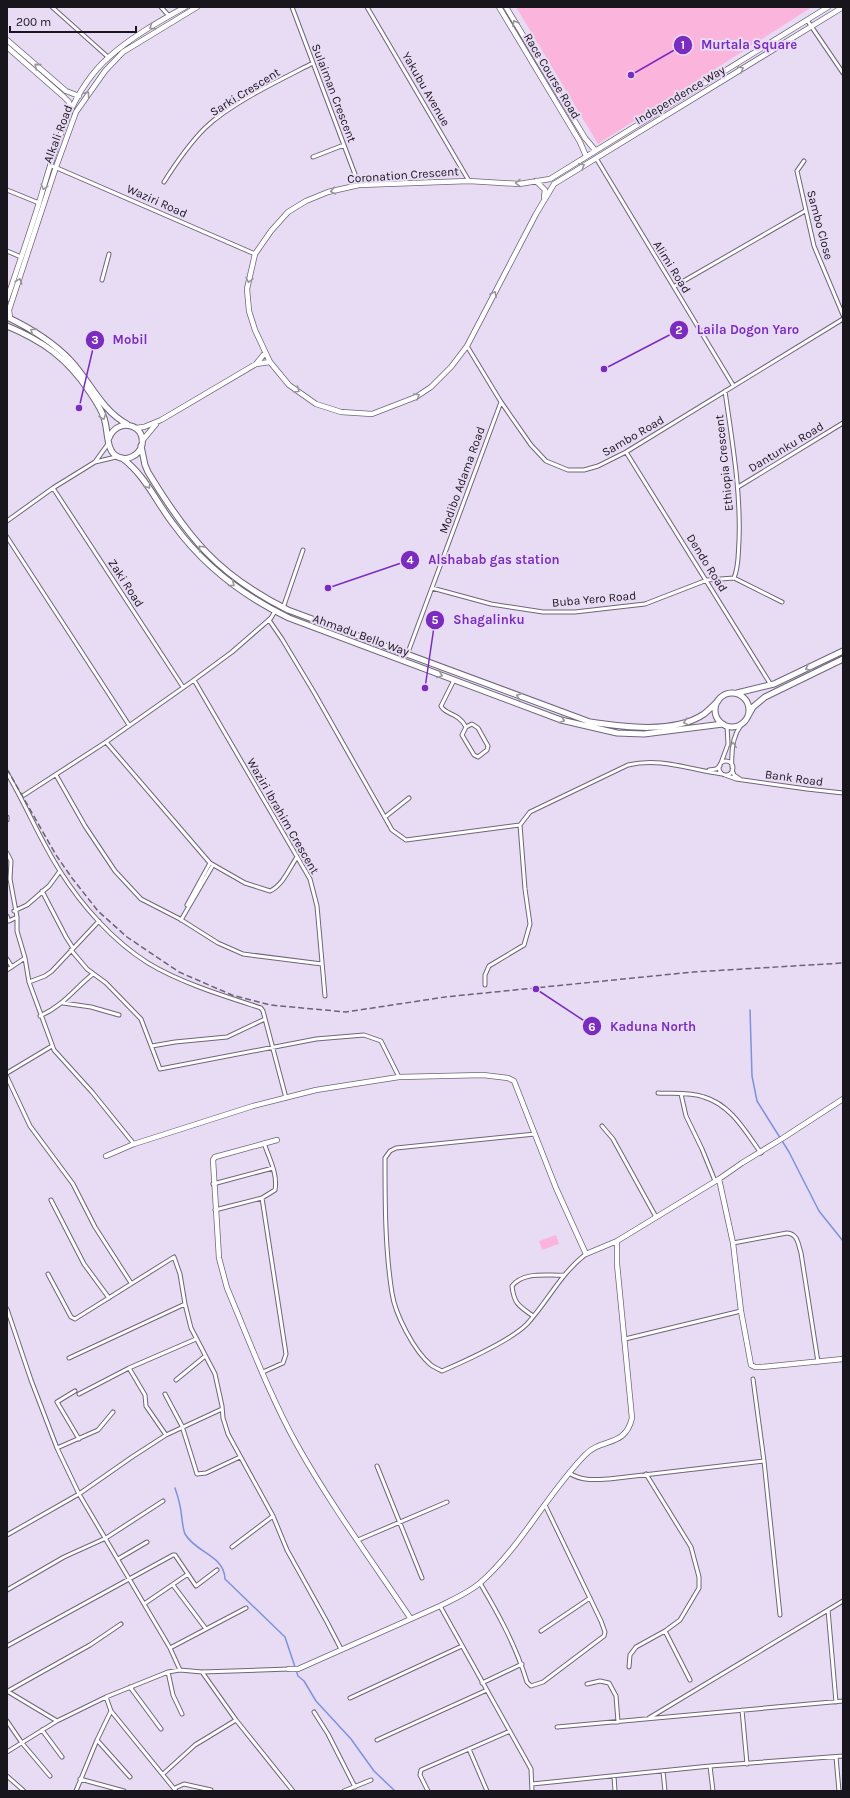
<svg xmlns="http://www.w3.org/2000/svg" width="850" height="1798" font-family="Karla,sans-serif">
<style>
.green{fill:#fbb5dd}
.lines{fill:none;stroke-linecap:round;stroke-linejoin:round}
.stream{stroke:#7d92dc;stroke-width:1.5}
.street-casing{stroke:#70657b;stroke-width:5}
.secondary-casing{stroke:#70657b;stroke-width:6}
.primary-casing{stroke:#70657b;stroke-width:7}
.street{stroke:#fff;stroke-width:3}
.secondary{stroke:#fff;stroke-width:4.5}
.primary{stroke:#fff;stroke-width:5}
.rail{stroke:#6b6472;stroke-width:1.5;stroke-dasharray:6 3;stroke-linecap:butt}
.oneway{stroke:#989699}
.labels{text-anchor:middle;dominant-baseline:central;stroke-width:4;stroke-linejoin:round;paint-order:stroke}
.street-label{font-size:12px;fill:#19151d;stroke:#e8dcf5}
.leader{fill:none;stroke:#7b2cbf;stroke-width:1.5}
.callout-dot{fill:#7b2cbf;stroke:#e8dcf5;stroke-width:1.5}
.mark-label{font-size:12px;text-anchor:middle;font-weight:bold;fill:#fff}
.callout-label{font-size:13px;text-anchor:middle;font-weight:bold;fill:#7b2cbf;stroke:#e8dcf5;stroke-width:4;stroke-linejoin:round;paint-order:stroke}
</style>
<rect width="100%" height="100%" fill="#e8dcf5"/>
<path class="green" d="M516,7H812L598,144Z
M556,1235L559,1244L542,1250L539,1241Z"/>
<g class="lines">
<path class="stream" d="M750,1010L752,1076L757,1101L789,1152L819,1211L843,1241
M175,1488C177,1494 179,1500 180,1506C182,1514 182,1527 185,1534C196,1553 224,1555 225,1579L285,1637L298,1676L304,1681L316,1701L351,1739L374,1771L395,1791"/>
<defs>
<path id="street" d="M52,7L108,57
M161,7L169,16
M292,7L359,185
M367,7L469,181
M807,20L843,73
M313,157L344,145
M596,158L733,385
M804,161L797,171L814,246L843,315
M50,165L255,254
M164,182C176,163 189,144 205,128C231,103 280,80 313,63
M7,190L39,203
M7,251L21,257
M102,280L109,254
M675,286L805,211
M467,346L501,402L531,445L546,461L568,470H584L598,466L626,452L843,319
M626,452L771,685
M95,462L108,444
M738,487L843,423
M53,488L183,687
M7,521L53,488L95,462L116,457
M7,537L129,725
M734,578L782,602
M432,588L491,604L543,612H575L645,604L707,580L734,578C739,566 738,554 739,541C741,491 732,441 725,391
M283,608L303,550
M269,620L282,639L315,694L392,830L406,840L520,825
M407,655L501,402
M194,680L310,879L317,906L325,996
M454,680L441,706C445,715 458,712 466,727
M472,724L478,728L488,746L487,750L478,757L474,755L462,735L466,727Z
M106,742L210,863L245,883L270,891C283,885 289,869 297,857
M719 768a7 7 0 1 1 14 0a7 7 0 1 1-14 0Z
M721,763L728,744L727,726
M732,767C731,752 732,737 741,725
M709,770L716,769L720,766
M732,770L734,775L740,779
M7,773C26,805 40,840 60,871C82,906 113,941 148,963C181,983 224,996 261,1008L263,1011L286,1098
M56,775L85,826L115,871L141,899L180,919L218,943L243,954L322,964
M725,775L736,779L807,789L843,793
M21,797L106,742L194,680L232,652L271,618L275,611
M7,817V820
M385,817L409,798
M7,853L11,861L10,879L17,917V931L25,958L29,982L54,1050L92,1092L134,1144
M42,891L66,937L73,948
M187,905L210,863
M14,911L27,905L49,886L60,871
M7,916L9,921L17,917
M181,920L213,865
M71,950L87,969L106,983L141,1019L160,1069L316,1039L364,1035L381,1041L399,1077
M7,959L12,967
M7,970L25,958
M29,982L45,976L52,971L99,921
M485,985V975L489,966L524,945L530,924L525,889L520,825L530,812L628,765C661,757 690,770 722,774
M63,1003L91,1007L119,1015
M40,1016C64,1005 73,990 93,974
M152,1046L175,1042L227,1037L265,1019
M7,1073L52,1046
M7,1077L30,1126L73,1184L95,1227L131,1283
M658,1093C673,1094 690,1092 704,1097C731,1105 745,1131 761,1153
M681,1094L686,1116L702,1149L715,1181
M602,1126L613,1139L656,1217
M535,1134L396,1148L390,1151L385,1158C385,1203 385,1249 392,1293C395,1314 414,1351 431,1365C434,1367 438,1369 442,1371C465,1361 510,1341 527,1324C548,1301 561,1273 586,1254
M213,1184L273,1168
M262,1198L286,1354L283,1363L263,1372
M51,1200L84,1264L109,1298
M215,1210L262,1198L275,1190C278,1174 269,1158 264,1143
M733,1243L787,1233C798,1234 798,1244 801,1253L818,1362
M48,1274L71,1317L75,1319L174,1257L180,1274L185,1304
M7,1309L31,1380L57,1448L79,1494L170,1648L180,1670
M533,1316C519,1306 514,1304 512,1286C524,1271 547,1276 564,1275
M625,1339L741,1311
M69,1358L185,1304L191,1328L215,1374L222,1406L223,1418L228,1434L273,1516L287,1550L327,1622L341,1649
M753,1379L764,1461
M176,1380L204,1357
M75,1391L57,1402L79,1439
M79,1394L129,1368
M165,1394L182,1426L197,1474L206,1473L240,1457
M166,1435L146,1406L145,1395L129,1368L196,1339
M57,1448L98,1430L113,1412
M377,1466L422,1578
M569,1473C582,1481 593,1480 609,1479L764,1461L780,1615
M7,1535L79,1494L132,1457L166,1435L222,1409
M358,1540L447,1502
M232,1547L273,1516
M118,1559L147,1542
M480,1583C499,1615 516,1646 527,1682L531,1686L543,1682L604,1636L605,1632L601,1621L545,1505
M173,1585L206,1629
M7,1590L64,1557L106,1538L163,1501
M144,1604L188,1574
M440,1606L531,1769L532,1791
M828,1610L836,1702
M541,1631L590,1598
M665,1631L690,1680
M7,1646L173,1555H175L196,1586L217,1570
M170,1648L246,1608
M629,1667L630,1655L636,1647L665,1631L680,1620L699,1588V1577L691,1547L646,1474
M168,1672L173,1695L182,1714
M202,1672L236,1720L293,1791
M482,1683L522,1664
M587,1684L600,1681L609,1683L616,1696L618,1722
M130,1687L161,1729
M7,1691L57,1721
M8,1691L90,1645L121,1624
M106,1697L111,1711L176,1791
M350,1698L462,1646
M742,1710L747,1764
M314,1712L328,1734L355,1787
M649,1718L843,1601
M7,1721L22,1743L50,1776
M557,1727L843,1701
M42,1730L62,1757
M97,1740L130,1777
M377,1740L487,1690
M469,1749L487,1791
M7,1752L57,1721L106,1697L168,1672L180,1670L202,1672L289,1669
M836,1757L839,1791
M710,1766L713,1791
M663,1771L665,1791
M163,1774L195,1745L236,1720
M7,1776L24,1791
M614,1776L615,1791
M80,1779L124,1791
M532,1784L710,1766L843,1756
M175,1788L184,1784L211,1790
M76,1791L97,1740L111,1711
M344,1791L371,1780
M428,1791L420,1775L421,1770L510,1731"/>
<path id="secondary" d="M499,7L580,142L586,156
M506,7L585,138L595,150
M828,7L550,179L519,184L469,181L359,185L328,192L306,201L288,212L271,231L255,254L247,289L249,311L255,330L270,362L289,385L316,404L341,412L372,414L416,397L431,387L451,367L467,346L536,214L554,184L843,7
M7,40L66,91L79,96
M7,47L63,96L69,102L71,110
M536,181L545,190L544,197
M7,299C18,267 29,235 39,203C54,153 68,93 109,57C131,37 160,21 185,7
M10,318L9,310L56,167L76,112L105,71L123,52L197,7
M256,364L270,362
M136,428L144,427L161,420L256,364L265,353
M142,441L156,424
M277,1140L215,1157L213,1160L219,1258L227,1288C249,1340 269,1394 296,1443C330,1504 372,1561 411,1619
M106,1156L134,1144L253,1106L316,1090L399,1077L483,1075L508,1078L514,1081L556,1188L586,1254L617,1241
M719,1179L733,1243L741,1311L751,1365L755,1367H761L843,1359
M289,1669H298L440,1606C454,1599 468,1593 480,1583C521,1547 547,1494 585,1455C602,1437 625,1448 632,1418L617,1264V1241L719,1179L742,1163L783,1138L843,1099"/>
<path id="primary" d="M7,317C30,328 52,341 70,360C90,381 101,410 127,424
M7,326C43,341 67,358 89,391C95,400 101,408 104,418C108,429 106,448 115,455C125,463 139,456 142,445C146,424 117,417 109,438
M141,446L145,465L148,472C188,538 218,575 288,610L590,722C623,727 675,734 704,714C709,710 713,706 718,701
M122,458C146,476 156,502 174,525C204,566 243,596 289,618L561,720L617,733L644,734L723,724
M715 710a17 17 0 1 1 34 0a17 17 0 1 1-34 0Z
M737,693L774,684L843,651
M748,716L753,707L765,697L843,659"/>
</defs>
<use href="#street" class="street-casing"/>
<use href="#secondary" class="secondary-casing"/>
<use href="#primary" class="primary-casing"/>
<use href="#street" class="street"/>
<use href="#secondary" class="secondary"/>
<use href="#primary" class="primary"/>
<path class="rail" d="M7,769L56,855L72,878L98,911L127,937L179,972L232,995L270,1005L346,1012L445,997L693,972L843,963"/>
</g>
<defs><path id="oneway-chevron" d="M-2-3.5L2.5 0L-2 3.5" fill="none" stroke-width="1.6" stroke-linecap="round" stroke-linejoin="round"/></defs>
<g class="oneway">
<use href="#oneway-chevron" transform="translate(515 23) rotate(-120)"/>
<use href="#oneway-chevron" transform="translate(152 27) rotate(147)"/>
<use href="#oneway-chevron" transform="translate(37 66) rotate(-139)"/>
<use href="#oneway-chevron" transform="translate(741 69) rotate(-31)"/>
<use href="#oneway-chevron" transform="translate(87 94) rotate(-54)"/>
<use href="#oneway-chevron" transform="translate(582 166) rotate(-31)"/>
<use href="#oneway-chevron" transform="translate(518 183) rotate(179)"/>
<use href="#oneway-chevron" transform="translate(44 187) rotate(107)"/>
<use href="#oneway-chevron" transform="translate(333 191) rotate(167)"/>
<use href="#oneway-chevron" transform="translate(249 280) rotate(103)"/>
<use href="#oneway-chevron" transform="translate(19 281) rotate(-71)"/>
<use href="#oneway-chevron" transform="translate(494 294) rotate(-62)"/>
<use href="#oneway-chevron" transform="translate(33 331) rotate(-148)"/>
<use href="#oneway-chevron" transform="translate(297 390) rotate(35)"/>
<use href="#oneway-chevron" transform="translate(417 396) rotate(-30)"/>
<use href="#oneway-chevron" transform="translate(103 417) rotate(69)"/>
<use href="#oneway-chevron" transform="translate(148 486) rotate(57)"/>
<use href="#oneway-chevron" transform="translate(201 548) rotate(-133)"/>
<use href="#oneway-chevron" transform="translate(232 584) rotate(38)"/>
<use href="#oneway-chevron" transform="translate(808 668) rotate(154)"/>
<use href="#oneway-chevron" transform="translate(440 675) rotate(20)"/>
<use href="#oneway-chevron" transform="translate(519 696) rotate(-160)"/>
<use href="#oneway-chevron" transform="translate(562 720) rotate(18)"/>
<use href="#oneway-chevron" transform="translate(686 722) rotate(165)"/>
<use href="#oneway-chevron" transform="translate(733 745) rotate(-82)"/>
</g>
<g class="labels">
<g class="street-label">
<text transform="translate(552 76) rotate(59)">Race Course Road</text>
<text transform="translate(426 89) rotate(60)">Yakubu Avenue</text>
<text transform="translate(245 92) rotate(-32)">Sarki Crescent</text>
<text transform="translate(334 93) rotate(69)">Sulaiman Crescent</text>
<text transform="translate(680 95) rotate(-31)">Independence Way</text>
<text transform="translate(58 134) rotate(-69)">Alkali Road</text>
<text transform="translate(403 175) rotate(-4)">Coronation Crescent</text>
<text transform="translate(157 201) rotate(24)">Waziri Road</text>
<text transform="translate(820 225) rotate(75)">Sambo Close</text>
<text transform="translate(672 267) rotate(58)">Alimi Road</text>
<text transform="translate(633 436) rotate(-30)">Sambo Road</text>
<text transform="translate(786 447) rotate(-31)">Dantunku Road</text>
<text transform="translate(724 463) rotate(-96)">Ethiopia Crescent</text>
<text transform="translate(462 480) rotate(-70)">Modibo Adama Road</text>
<text transform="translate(707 563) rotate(58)">Dendo Road</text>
<text transform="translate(126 583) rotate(57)">Zaki Road</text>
<text transform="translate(594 599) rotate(-5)">Buba Yero Road</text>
<text transform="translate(361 635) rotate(20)">Ahmadu Bello Way</text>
<text transform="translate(794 778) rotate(8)">Bank Road</text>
<text transform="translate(283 816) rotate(60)">Waziri Ibrahim Crescent</text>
</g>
</g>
<path class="leader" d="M631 75L683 45M604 369L679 330M79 408L95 340M328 588L410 560M425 688L435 620M536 989L592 1026"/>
<g class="callout-dot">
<circle cx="631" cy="75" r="4"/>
<circle cx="604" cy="369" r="4"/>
<circle cx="79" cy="408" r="4"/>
<circle cx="328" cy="588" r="4"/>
<circle cx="425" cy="688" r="4"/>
<circle cx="536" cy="989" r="4"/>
<circle cx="683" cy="45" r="10"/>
<circle cx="679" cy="330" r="10"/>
<circle cx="95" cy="340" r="10"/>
<circle cx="410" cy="560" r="10"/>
<circle cx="435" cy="620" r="10"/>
<circle cx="592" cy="1026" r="10"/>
</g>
<g class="mark-label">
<text x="683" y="49">1</text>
<text x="679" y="334">2</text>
<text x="95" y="344">3</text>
<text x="410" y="564">4</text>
<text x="435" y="624">5</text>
<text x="592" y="1031">6</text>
</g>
<g class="callout-label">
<text x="749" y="49">Murtala Square</text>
<text x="748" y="334">Laila Dogon Yaro</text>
<text x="130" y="344">Mobil</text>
<text x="494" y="564">Alshabab gas station</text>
<text x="489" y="624">Shagalinku</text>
<text x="653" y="1031">Kaduna North</text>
</g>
<rect width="850" height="1798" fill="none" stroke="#19151d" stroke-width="16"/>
<path d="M10 26v6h126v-6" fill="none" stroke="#19151d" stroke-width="2"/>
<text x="16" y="26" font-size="12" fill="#19151d" stroke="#e8dcf5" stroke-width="3" paint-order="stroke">200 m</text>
</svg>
